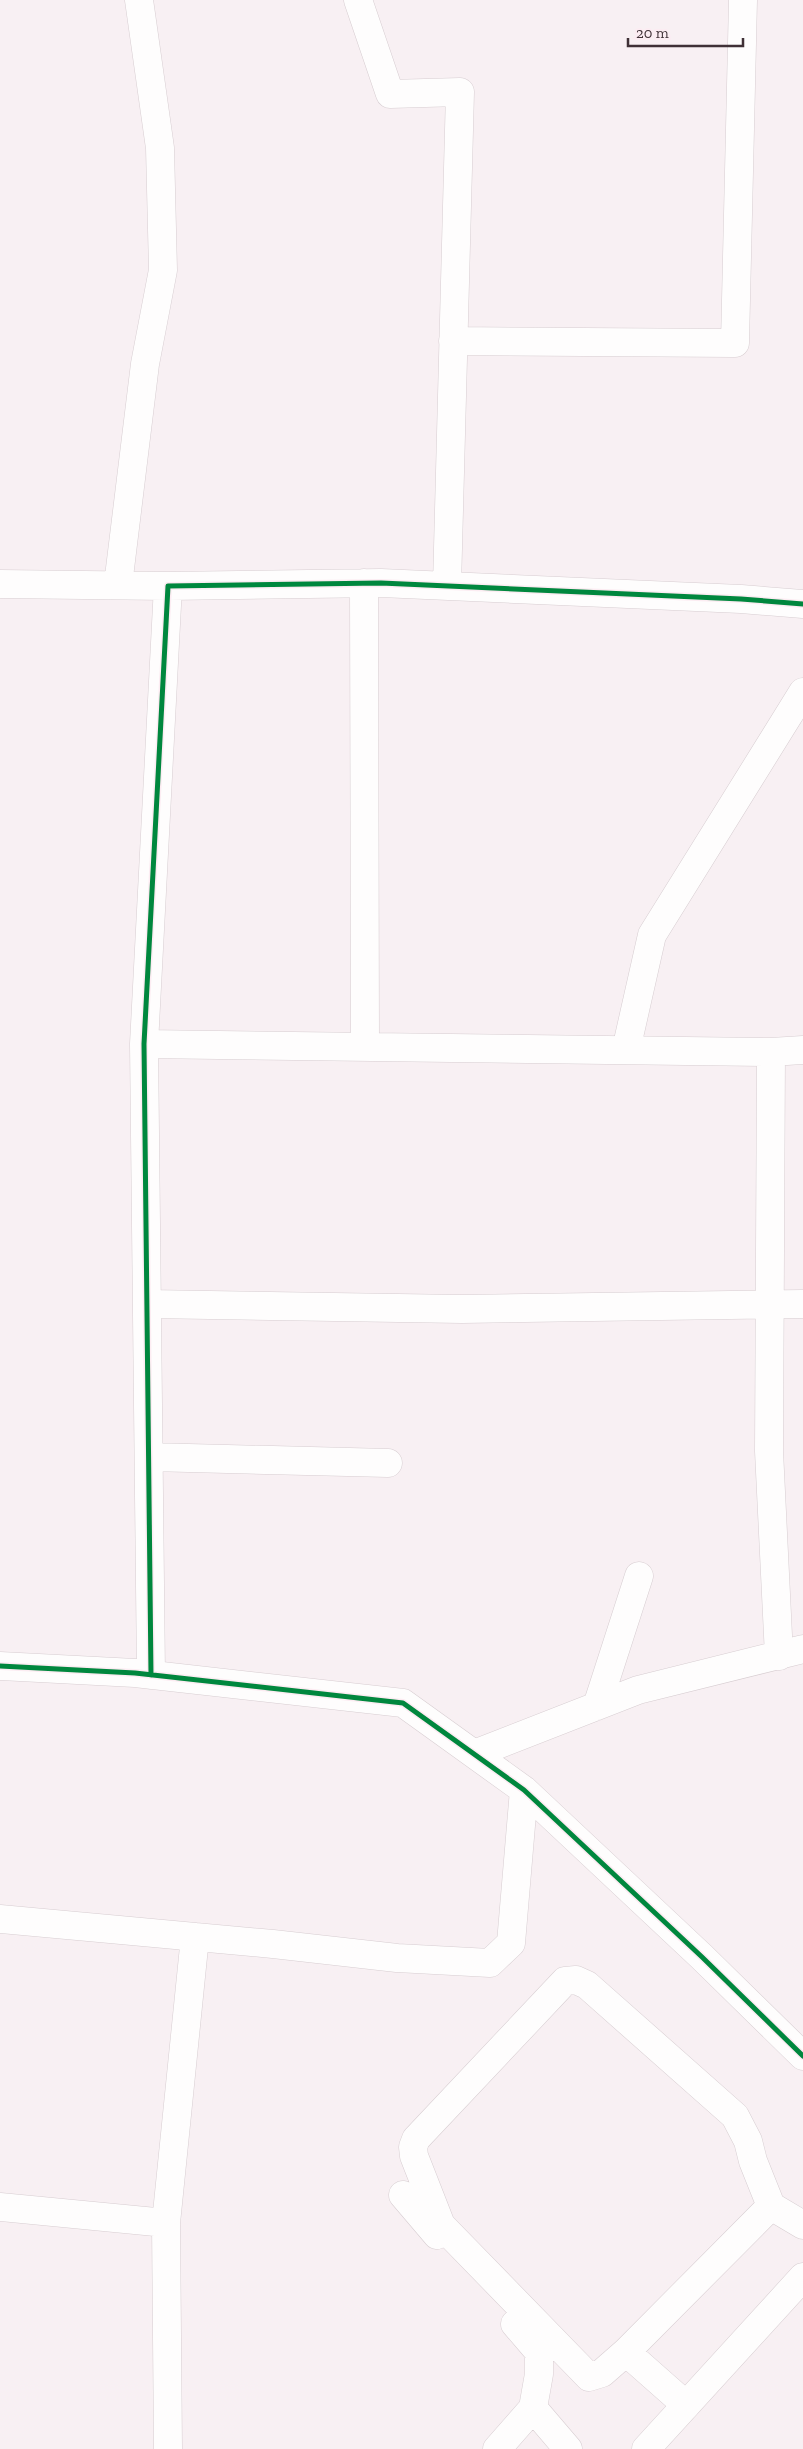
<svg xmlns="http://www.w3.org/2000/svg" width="803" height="2449" font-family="'Zilla Slab',serif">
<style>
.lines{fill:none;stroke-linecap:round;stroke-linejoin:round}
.minor-casing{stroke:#d7cdd1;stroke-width:29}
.tertiary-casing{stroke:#d7cdd1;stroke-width:29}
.minor{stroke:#fefdfd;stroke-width:28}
.tertiary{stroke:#fefdfd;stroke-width:28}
.cycleway-casing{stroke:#fcecf2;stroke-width:8}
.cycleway{stroke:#00873e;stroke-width:5}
</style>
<rect width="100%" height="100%" fill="#f8f0f3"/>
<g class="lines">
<defs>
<path id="minor" d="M358,0L390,94L460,92L447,586
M453,341L735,343L743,0
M364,583L365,1047
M0,584L168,586
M118,585L145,364L163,270L160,148L139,0
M144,1044L771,1052L803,1050
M626,1050L652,935L803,692
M771,1052L769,1451L779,1656
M148,1304L462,1309L803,1304
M150,1457L388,1463
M0,1666L135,1673L403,1703L524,1790L702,1957L803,2056
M151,1675L144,1044L168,586L381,583L741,599L803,604
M597,1706L639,1576
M474,1754L638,1690L803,1649
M0,1919L273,1944L397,1958L490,1963L511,1943L524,1790
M403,2195L437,2235
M0,2207L166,2223
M515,2324L539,2352V2374L533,2408
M626,2352L602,2373L589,2377L441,2225L414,2156L413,2147L416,2139L565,1981L576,1980L587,1985L735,2116L748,2141L753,2161L771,2206L803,2225
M686,2405L626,2352L771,2206
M168,2449L166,2223L195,1937
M497,2449L533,2408L568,2449"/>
<path id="tertiary" d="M646,2449L803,2277"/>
</defs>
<use href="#minor" class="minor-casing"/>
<use href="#tertiary" class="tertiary-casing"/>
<use href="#minor" class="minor"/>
<use href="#tertiary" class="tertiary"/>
<defs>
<path id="cycleway" d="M0,1666L135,1673L403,1703L524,1790L702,1957L803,2056
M151,1675L144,1044L168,586L381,583L741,599L803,604"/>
</defs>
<use href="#cycleway" class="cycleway-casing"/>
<use href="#cycleway" class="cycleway"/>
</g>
<path d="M628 38v8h115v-8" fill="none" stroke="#3f3036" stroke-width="2.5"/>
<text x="636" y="38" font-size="15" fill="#3f3036" stroke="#fcecf2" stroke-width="4" paint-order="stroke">20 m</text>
</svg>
